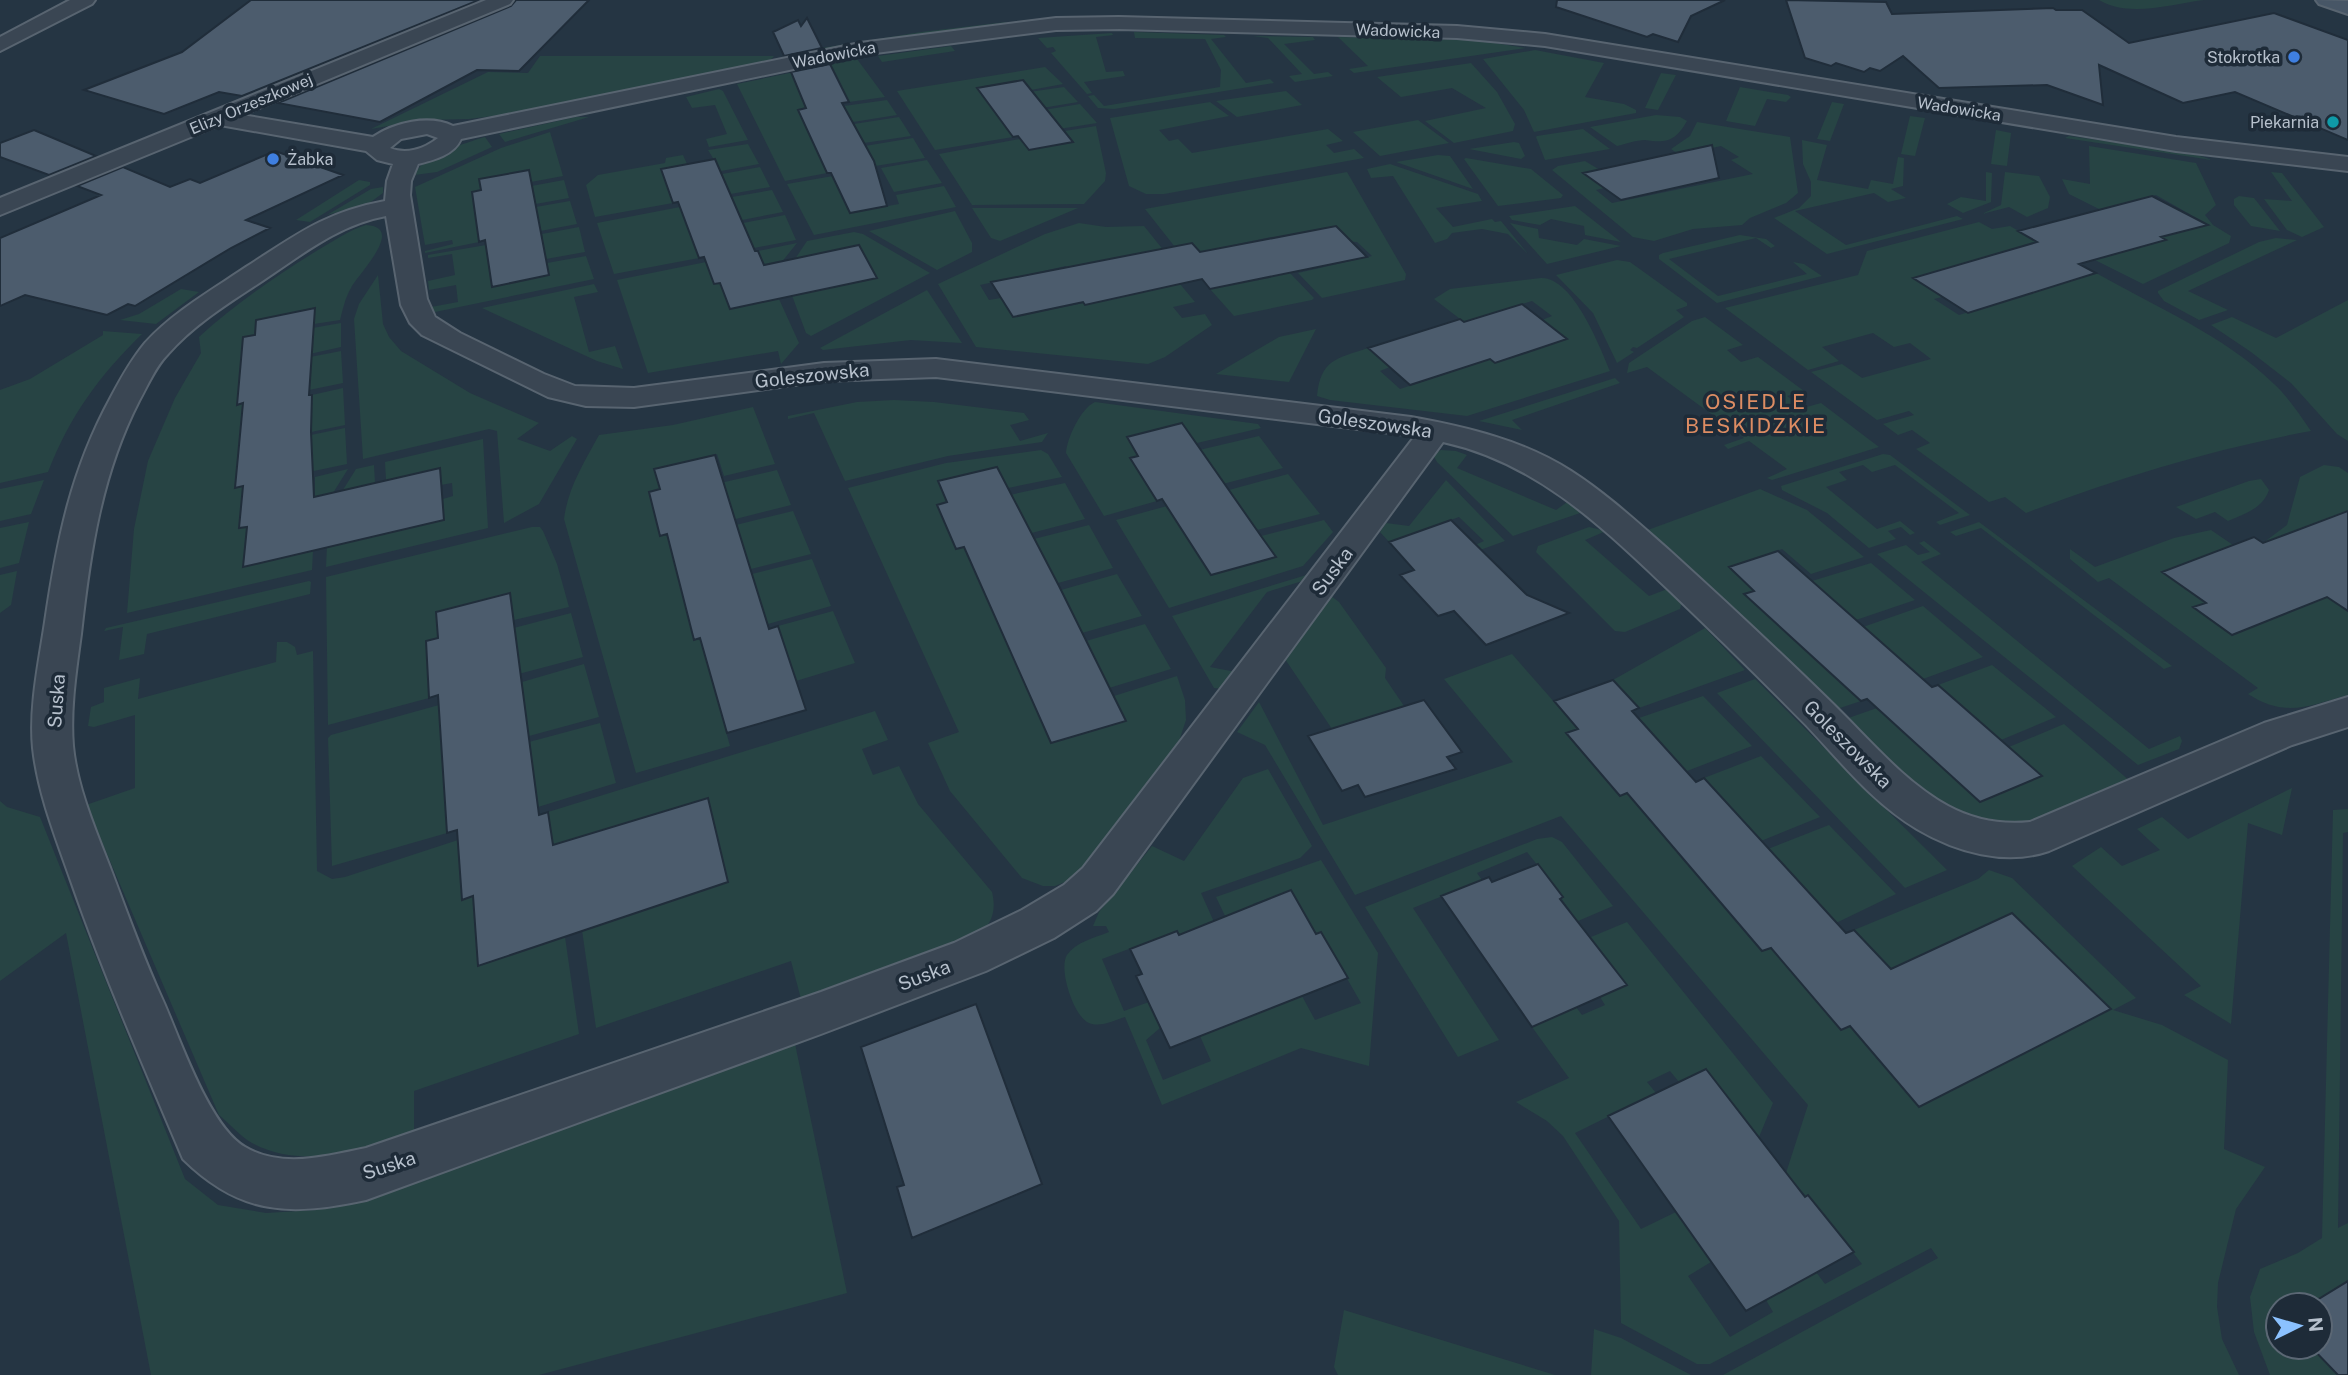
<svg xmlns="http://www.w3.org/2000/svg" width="2348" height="1375" font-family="'Public Sans',sans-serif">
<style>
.green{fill:#274444}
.building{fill:#4c5c6d;stroke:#202d3a;stroke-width:2}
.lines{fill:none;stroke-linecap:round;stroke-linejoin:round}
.street-casing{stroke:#586470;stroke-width:4}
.secondary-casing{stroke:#586470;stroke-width:4}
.street{fill:#3a4653;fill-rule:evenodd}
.secondary{fill:#475666;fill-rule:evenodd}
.shop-dot{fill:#3f7fe0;stroke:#1e2b38;stroke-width:2.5}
.culture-dot{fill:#0f9aa8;stroke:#1e2b38;stroke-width:2.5}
.labels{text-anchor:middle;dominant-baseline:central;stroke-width:7;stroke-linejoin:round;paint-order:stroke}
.far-street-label{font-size:16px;fill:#b7c1cd;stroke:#1e2b38}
.far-poi-label{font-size:16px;fill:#b7c1cd;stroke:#1e2b38;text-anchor:end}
.street-label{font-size:19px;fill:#b7c1cd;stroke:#1e2b38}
.neighbourhood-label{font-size:21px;letter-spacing:2px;fill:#dc8c63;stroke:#1e2b38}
</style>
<rect width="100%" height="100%" fill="#253543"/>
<path class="green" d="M2099,0H2204C2171,4 2129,18 2099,0Z
M1006,22L1004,25L874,41L809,53L803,51L921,32Z
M1134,32L1224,35L1226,37L1211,39L1246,83L1270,79L1274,83L1114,109L1098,108L1088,96L1094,95L1104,106L1220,87L1221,70L1205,39L1135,38Z
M1112,33L1113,35L1096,37L1106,72L1123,71L1125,76L1084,82L1092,93L1087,94L1051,53L1056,51L1053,47L1047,48L1038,38Z
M1253,36L1313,37L1315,40L1284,44L1314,74L1328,72L1333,76L1295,82L1289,76L1302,74L1268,38Z
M1338,37L1476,40L1526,48L1354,73L1349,69L1368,66Z
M951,46L955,51L882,62L878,56Z
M1535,50L1604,63L1585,97L1624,104L1636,110V113L1534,132L1524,110L1483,59Z
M540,56H774L769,62L503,118L501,115L469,119L423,120L371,129L488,72L528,73Z
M857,59L885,97L849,102L844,93L799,110L827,173L785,181L737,84Z
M1471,63L1497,92L1515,124L1513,131L1454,143L1425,121L1486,108L1452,88L1401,97L1377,77Z
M1045,67L1063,84L1031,90L1022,80L984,86L1013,137L935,150L897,91Z
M1661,73L1676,75L1658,110L1645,108Z
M1064,87L1078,102L1042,108L1029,92Z
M1740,87L1788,95L1791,97L1786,102L1767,99L1755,126L1726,121Z
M719,89L723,91L748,140L709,147L706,139L727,134L715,105L692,108L686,97Z
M1286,91L1302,105L1237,117L1216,101Z
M887,100L897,115L853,122L844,106Z
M1210,102L1229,116L1159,130L1169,141L1178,139L1192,153L1328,129L1343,141L1326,145L1334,153L1354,149L1364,158L1164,194H1146L1129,186L1110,118Z
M1832,102L1844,104L1830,141L1817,139Z
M1080,104L1097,123L1059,129L1044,110Z
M1656,115L1680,117L1687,121C1675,142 1666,143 1645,140C1637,140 1625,144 1617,146L1590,127Z
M1910,116L1925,118L1915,156L1901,154Z
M576,117H589L505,142L499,134Z
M899,117L911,136L864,143L854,124Z
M1418,120L1449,143L1380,156L1353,132Z
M1697,122L1790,137L1798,193L1786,203L1750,218L1742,225L1693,229L1654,241L1633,237L1552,170L1558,166L1585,161L1600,170L1584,174L1604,188L1596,190L1612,203L1753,174L1731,160L1739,157L1721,146L1680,155L1671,149L1690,136Z
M1096,126L1106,173L1105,181L1084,204L972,205L939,154L1020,139L1030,150L1074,142L1065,131Z
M1583,129L1610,149L1545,160L1536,137L1537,136Z
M1996,130L2011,133L2007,166L1991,164Z
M550,132L563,176L531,182L528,170L479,179L481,190L473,192L479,242L425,253V251L453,244L452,240L425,245L415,187L501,148Z
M2069,136L2192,153L2212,160L2065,138Z
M485,137L492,147L437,172L414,175C420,158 467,142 485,137Z
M913,138L925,158L875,166L865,146Z
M1802,140L1827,145L1817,180L1868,189L1871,180L1893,184L1898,157L1904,158L1903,186L1891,189L1906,198L1888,202L1874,193L1795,211L1846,245L1957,216L1963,219L1827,254L1774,218L1799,208L1811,196V182L1803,164Z
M1514,142L1519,143L1525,156L1521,159L1469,149Z
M748,144L759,164L721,171L708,150Z
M2089,146L2196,163L2216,205L2205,215L2213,225L2231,236L2229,243L2143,284L2095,260L2165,240L2161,237L2207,224L2156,195L2101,210L2069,194L2062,179L2090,184Z
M683,155L687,164L669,167L665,180L673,203L595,217L586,185L598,175L665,163L666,158Z
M1438,155L1450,156L1473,189L1396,162Z
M1466,158L1531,169L1563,195L1561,198L1498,206L1464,159Z
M927,160L942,183L894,192L881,168Z
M1390,164L1478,194L1482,201L1436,208L1453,227L1492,219L1495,222L1501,221L1528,254L1508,234L1482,229L1452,233L1447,239L1435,243L1393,176L1371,178L1367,169Z
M760,167L770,187L725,195L717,175Z
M1347,172L1406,274L1405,280L1322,298L1298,273L1372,256L1357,242L1274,239L1271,237L1200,252L1192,243L1175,247L1145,209Z
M1986,172L1992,173L1991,202L1963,213L1947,204L1961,197L1986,201Z
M2005,172L2039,176L2050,197L2048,208L2027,217L2009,207L1982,214L2001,205Z
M2271,172L2282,173L2324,227L2302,237L2287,230L2264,199L2292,201Z
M833,176L850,213L899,204L896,195L944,186L956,207L814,235L787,184Z
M359,180L370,182V185L310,222L296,220Z
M564,180L569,198L530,205L526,187Z
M383,187V193L368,204L327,215L371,189Z
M772,190L783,212L742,220L732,197Z
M2239,196L2254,198L2280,231L2251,226L2234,205V199Z
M570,201L577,224L535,232L530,208Z
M1575,206L1621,242L1585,235L1584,226L1551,219L1540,225L1512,220L1509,216Z
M680,207L699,258L614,274L597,223Z
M972,208H1078L1000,241L991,238Z
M955,211L972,243V252L937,270L869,231Z
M785,215L796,240L754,248L743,223Z
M1979,222L1992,229L2010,226L2038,242L1914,278L1942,297L1934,299L1959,315L2096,273C2156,307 2225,336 2274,384C2289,398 2300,415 2311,431C2213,449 2120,477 2026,513L2005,497L1989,502L1916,449L1930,443L1912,430L1898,435L1883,424L1914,415L1909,411L1877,420L1811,372L1842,364L1862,378L1931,359L1910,343L1894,347L1873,333L1822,347L1839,361L1808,370L1725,308L1858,275L1867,251Z
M1079,223L1106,227L1144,226L1173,262L1068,269L1066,266L980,285L989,300L1001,298L1013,317L1180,284L1195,302L1173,307L1182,318L1205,314L1212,325L1165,357L1148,364L976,347L938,284L1045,234Z
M1510,223L1538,229L1539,238L1577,245L1584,239L1621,246L1547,264Z
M366,225C407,227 357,275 351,288C345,298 343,309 340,320L314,324V308L257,320L255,335L243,338L237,404L251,402L243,410L235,487L251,484L240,528L247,527L243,567L313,551L312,570L127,613L134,529L148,461L175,398L201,353L199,337C235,304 276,276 318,250C334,241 349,230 366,225Z
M579,227L585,252L546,259L542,234Z
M854,232L863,234L930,273L811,336L806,333L787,282L810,277L817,291L877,278L859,245L801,257L785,274L807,241Z
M1740,235L1766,239L1775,246L1771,248L1756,238L1669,259L1718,296L1807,274L1793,262L1804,264L1822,276L1717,303L1659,259V255L1663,253Z
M2276,238L2297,240L2188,291L2228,310L2199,320L2164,301L2158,293V291L2259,242Z
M797,243L769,278L758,251Z
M486,245L492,286L549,275L547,263L586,256L594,279L435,312L431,307L458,302L456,285L429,290L428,281L455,275L452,254L428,258V255Z
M1617,260L1630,262L1687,303V306L1676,310L1684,317L1637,348L1633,347L1630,350L1634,352L1617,363L1593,313L1556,275Z
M706,262L714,284L720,283L730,309L779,299L799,343L781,364L778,351L648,373L617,280Z
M1288,271L1314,298L1312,300L1234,316L1210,289Z
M378,275L383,324L389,337L401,351L470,393L539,423L517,439L550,451L572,436L577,439L539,504L504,523L497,431L489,429L363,459L354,319L359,304Z
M1541,278C1573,277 1600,347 1610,371L1467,416L1330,400L1317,396C1321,359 1336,359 1368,348L1390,367L1380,371L1400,389L1490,359L1495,363L1566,339L1542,320L1552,316L1532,301L1464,322L1434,299L1450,289Z
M594,284L598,292L574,297L589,352L615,346L623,369L597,361L482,308Z
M181,289L199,292L156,324L120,320L139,314Z
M927,290L962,343L911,340L823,350L820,348Z
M2348,300V441L2337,434L2291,383L2251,352L2211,325L2232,317L2276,338Z
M1705,317L1743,345L1727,350L1741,362L1758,357L1804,391L1787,396L1803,408L1821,403L1879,447L1772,480L1767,478L1787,469L1749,441L1728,449L1724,445L1744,438L1647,367L1627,373L1629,363L1692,321Z
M341,323V347L305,355L307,329Z
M1316,329L1289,382L1216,374L1279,337Z
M103,331L142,334C98,377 70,416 48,472L0,483V390L30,379L103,335Z
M341,351L343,383L304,391L305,358Z
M1615,378L1620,383L1512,420L1522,430L1479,421Z
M343,388L345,425L311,432L312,395Z
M894,400L934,402L1024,413L1029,420L1010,425L1020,441L1048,433L1042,442L948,456L845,481L814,413L788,419V416L857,402Z
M1095,402L1258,424L1261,428L1197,443L1182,423L1127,437L1138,456L1130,459L1157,501L1104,516L1066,453C1067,438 1081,408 1095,402Z
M753,407L775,464L724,476L717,454L655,469L660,489L649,492L660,535L674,532L695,640L710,636L703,648L730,746L636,773L564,519C568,487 584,463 599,435L673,425Z
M345,428L347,464L309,472L311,435Z
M1259,436L1283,468L1219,485L1195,451Z
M483,439L488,528L326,567L328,525L444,519L443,499L453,496L452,483L441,485L440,468L386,480L385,462Z
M1041,450L1048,454L1062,477L1008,488L997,467L938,481L947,502L937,505L1126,721L1114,696L1177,676L1185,700L1186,720L1176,750L1075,878L1055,886H1043L1022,878L950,791L928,743L959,732L848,488L946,463Z
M1441,450L1456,451L1467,455L1457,468L1556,510L1570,500L1583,512L1513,536L1437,462L1433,455Z
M1883,454L1890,455L1970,515L1940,525L1936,522L1959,513L1895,465L1872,472L1863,465L1839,472L1847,480L1826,487L1877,529L1900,521L1915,533L1910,535L1901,527L1888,531L1896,539L1869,548L1827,513L1782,490L1781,486Z
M374,465L375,483L362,486L328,514L356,469Z
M2324,465L2339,467L2348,473V523L2335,516L2263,543L2287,525L2300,477Z
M348,469L318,517L314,518L315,477Z
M777,470L791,505L728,521L716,484Z
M1288,474L1320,514L1257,530L1229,490Z
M2261,479L2269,490C2263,508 2245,514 2228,521L2215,512L2196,519L2176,507L2249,481Z
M44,480L31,514L0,521V489Z
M1446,480L1505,541L1480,550L1475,545L1484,541L1459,517L1400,538L1393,546L1380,532L1386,523L1409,526Z
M1065,483L1085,519L1024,535L1005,496Z
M1760,489L1807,510L1864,557L1811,574L1782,549L1729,568L1754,591L1745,594L1861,701L1828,712L1645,531Z
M1167,506L1211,575L1276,557L1261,536L1324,520L1333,532L1303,566L1169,608L1116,520Z
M793,511L811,554L751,569L736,525Z
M29,522L19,563L0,568V528Z
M1979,522L2172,666L2164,669L1981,528L1956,536L1950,532Z
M1089,525L1113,568L1058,583L1034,539Z
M532,527H540L543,531L557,564L569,607L514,620L510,593L437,612L438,638L426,642L429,698L328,725L326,577Z
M1589,527L1606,531L1585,540L1649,596L1670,588L1682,601L1680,609L1625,632L1615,631L1536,552L1538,546Z
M2211,530L2233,545L2163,572L2206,603L2194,608L2232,635L2327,597L2336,603L2348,598V695C2309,706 2285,718 2248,694L2258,688L2109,578L2098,582L2070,559V549L2095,567L2174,538Z
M1924,541L1941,554L1921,562L2149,749L2180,736L2182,741L2179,749L2138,765L1877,554L1906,545L1918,555L1930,552L1919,543Z
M812,559L831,606L768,624L752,574Z
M1871,563L1915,600L1856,620L1812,581Z
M17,571L11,605L0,613V575Z
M1313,573L1309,579L1267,592L1210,667L1236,672L1224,689L1214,688L1172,616Z
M1117,574L1142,616L1082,633L1061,590Z
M309,581L311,582L310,594L147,634L144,654L119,660L123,627L104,631L106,628Z
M1331,596L1339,602L1386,668L1385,678L1404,706L1332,729L1285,659Z
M1923,606L1983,657L1923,679L1863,627Z
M833,611L855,663L796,681L778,626Z
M571,613L583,657L511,676L506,630Z
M1145,624L1171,669L1109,688L1086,641Z
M1705,628L1745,670L1639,708L1613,680Z
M277,642H287L295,647L297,655L313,651L317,871L332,879L345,877L458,840L462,899L473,896L478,965L565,937L579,1034L414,1091V1135C364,1151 302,1170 252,1143C240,1136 230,1124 219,1115L86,805L135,788V715L94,727L88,726L91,707L104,702V688L140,678L138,699L276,662Z
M1512,654L1578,729L1566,734L1619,796L1634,790L1637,805L1761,951L1778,944L1841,1029L1850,1026L1919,1107L1985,1073L1945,1030L2034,1048L2111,1009L2012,913L1925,1007L1854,930L1978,879L1989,870L2012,878L2136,998L2113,1010L2162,1025L2228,1060L2224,1149L2265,1167L2236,1209L2218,1283L2217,1307L2222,1339L2239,1375H1723L1938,1258L1931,1248L1710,1364H1697L1621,1323L1619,1221L1563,1136L1547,1121L1516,1102L1569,1078L1532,1027L1576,1007L1582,1015L1605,1005L1600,997L1627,985L1591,937L1627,922L1773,1103L1759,1137L1706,1069L1679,1082L1670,1071L1647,1082L1656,1093L1575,1133L1641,1229L1676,1212L1711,1262L1688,1276L1730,1337L1773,1312L1766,1300L1816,1272L1825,1284L1862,1264L1808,1195L1806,1196L1786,1173L1808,1105L1561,816L1355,895L1265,745L1237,732L1259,702L1323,825L1513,762L1444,679Z
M584,664L599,717L529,736L522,682Z
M1992,665L2056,717L2001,740L1938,685Z
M1755,679L1947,870L1905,888L1717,693Z
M1703,696L1752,746L1687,771L1639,718Z
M439,705L447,833L332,866L328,738L331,735Z
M1877,708L2041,775L2009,747L2064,724L2131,782L2022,832L1937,807L1837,722Z
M875,711L888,740L862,749L873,775L899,766L918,804L992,892C997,913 991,925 975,938L801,999L791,961L596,1028L577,895L627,916L728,882L708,798L611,828L558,880L548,812Z
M600,723L616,783L538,807L529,742Z
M1761,756L1820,817L1761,841L1704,778Z
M1268,769L1312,846L1300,858L1201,893L1214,922L1179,935L1177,931L1102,959L1124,1011L1149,1002L1160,1028L1146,1040L1163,1080L1211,1061L1200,1036L1302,996L1315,1020L1361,1003L1321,933L1316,934L1291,890L1253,904L1254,907L1226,918L1216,897L1321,860L1378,953L1369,1066L1301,1048L1162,1105L1125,1017C1114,1020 1101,1028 1089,1023C1074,1017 1058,969 1067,955C1076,942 1094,938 1109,932L1106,926H1093L1099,912L1152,846L1184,861L1243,778Z
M2292,788L2282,835L2248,823L2231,1024L2184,995L2201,986L2072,866L2101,847L2122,866L2160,850L2137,829L2162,817L2188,839Z
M0,801L7,807L40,817L185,1179L218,1205L266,1213L315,1210L794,1039L847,1293L539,1375H151L66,933L0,981Z
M2348,809V832L2343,833L2338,1228L2348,1223V1281L2309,1305H2278V1347H2311L2338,1375H2270L2254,1332L2250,1297L2260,1269L2298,1253L2322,1238L2333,810Z
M1829,825L1896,894L1836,923L1768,849Z
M1552,837L1562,842L1613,906L1578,921L1561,898L1563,897L1527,852L1477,873L1482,880L1413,908L1499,1040L1458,1057L1365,907L1537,839Z
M1344,1310L1555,1375H1338L1334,1367Z
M1594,1329L1621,1338L1691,1375H1591Z"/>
<path class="building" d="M251,0H479L242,96L219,92L164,114L84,90L182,52Z
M516,0H589L519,71L477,70L380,122L278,103L511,6Z
M1557,0H1725L1691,16L1678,42L1653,34L1647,37L1556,7Z
M1786,0L1886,2L1892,14L2053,8L2056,10H2082L2129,43L2274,13L2348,40V140L2235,92L2183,103L2099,65L2103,105L2047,85L1939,88L1903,56L1880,71L1870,68L1864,72L1836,63L1831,66L1805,58Z
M807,18L822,48L784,56L773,32L798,20L801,26Z
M830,64L849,102L842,103L874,161L887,206L850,213L831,173H827L798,110L806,108L791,72Z
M1023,80L1073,142L1029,150L1018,136L1013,137L977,88Z
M34,130L96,156L49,175L0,157V143Z
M1712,145L1719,178L1621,200L1583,173Z
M275,151L343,175L246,220L270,228L231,248L135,306L128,304L107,315L25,295L0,306V238L101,195L77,186L123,167L170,187L190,179L200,183Z
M715,159L755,251H758L764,265L859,245L877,278L730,309L720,283L714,284L704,257L699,258L678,202L673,203L661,169Z
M529,170L549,275L492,287L485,240L479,242L472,192L481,190L479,179Z
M2152,196L2208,225L2161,237L2166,240L2079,264L2096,273L1968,313L1913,278L2037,242L2018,231Z
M1336,226L1367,257L1210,289L1202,279L1085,305L1083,302L1013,317L991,282L1192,243L1200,252Z
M1522,304L1567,339L1495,363L1490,359L1410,385L1368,348L1460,319L1464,322Z
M315,308L309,395H312L311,432L314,497L440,468L444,520L243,567L247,527L239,528L243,486L235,488L243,403L237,405L243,337L255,335L256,320Z
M1182,423L1261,536L1276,557L1211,575L1162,499L1157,501L1130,458L1138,456L1127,437Z
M715,455L769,629L778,626L806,710L727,733L700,638L694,640L667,534L660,536L649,492L660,489L654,469Z
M997,467L1059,586L1126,721L1051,743L964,547L956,549L937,505L947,502L938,481Z
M2348,511V611L2327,597L2232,635L2193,607L2206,603L2162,572L2254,537L2263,543Z
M1451,520L1527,595L1569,613L1486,645L1454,611L1438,616L1400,575L1414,570L1389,542Z
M1778,551L1932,687L1938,685L2042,776L1980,802L1867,699L1861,701L1744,594L1754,591L1729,567Z
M510,593L539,815L548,812L553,845L708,798L728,882L478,966L473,896L462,900L457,830L447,833L438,695L429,698L426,641L438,638L436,612Z
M1613,680L1639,708L1632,711L1696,782L1704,778L1846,933L1854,930L1891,969L2012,913L2111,1009L1919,1107L1850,1026L1841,1030L1771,948L1762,951L1627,793L1620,796L1566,733L1578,729L1554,701Z
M1424,700L1462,752L1447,757L1456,769L1365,797L1358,785L1342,791L1308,736Z
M1538,864L1563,897L1560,899L1627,985L1532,1027L1441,896L1489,877L1492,882Z
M1291,890L1316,934L1321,932L1348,978L1170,1048L1136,976L1142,974L1130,949L1177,931L1179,935Z
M976,1004L1042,1184L912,1238L897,1187L904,1185L861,1047Z
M1706,1069L1805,1197L1808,1195L1854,1252L1746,1311L1608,1116Z
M2348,1281V1375H2338L2311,1347H2320V1305H2309Z"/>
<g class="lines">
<defs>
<path id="street" d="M70,0H95L92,4L0,51V37Z
M486,0H513L510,4L242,115L373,137C393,123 429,114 453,126L860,43L1056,18L1119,17L1457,26L1545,34L2176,137L2348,157V171L2176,151L1545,46L1457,38L1119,29L1056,30L860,55L461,139C454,155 434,160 418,164L411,181L410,195L427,299L435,317L460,333L544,374L575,386L634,388L824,363L936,359L1411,417C1466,427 1523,440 1571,471C1607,494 1638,523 1670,551C1725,601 1780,652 1833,704C1870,740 1903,781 1948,806C1974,820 2001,825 2030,822L2264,723L2348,697V727L2292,745L2049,851C2005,866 1956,852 1917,829C1873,803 1841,762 1806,725C1761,679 1716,635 1670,591C1602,527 1538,463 1443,442L1113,894L1096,911L1054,938L986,971L821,1034L366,1200C291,1216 241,1216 183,1159C144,1067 104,976 71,881C56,838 38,794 33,748C29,707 39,662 45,622C57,540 71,470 111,397C121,378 131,360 145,343C173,312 212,290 246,267C296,235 325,212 385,201L387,181L393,164L377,160L366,151L220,125L0,215V198ZM427,134L438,138C424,149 406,155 390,148L401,139ZM386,216L401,305L410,323L422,335L548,397L586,406L634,407L824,381L936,377L1415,436L1083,868L1064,885L1022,910L954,943L821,992L366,1148C327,1156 282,1169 245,1147C210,1127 181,1042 164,1003C144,960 128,915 111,870C96,831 77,788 73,746C70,709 76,671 81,634C90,553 101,475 139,401C148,385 155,367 168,354C197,321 236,299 271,275C308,250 342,224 386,216Z"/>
<path id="secondary" d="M2316,0L2348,1V14L2319,4Z"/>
</defs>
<use href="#street" class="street-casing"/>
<use href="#secondary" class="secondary-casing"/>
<use href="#street" class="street"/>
<use href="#secondary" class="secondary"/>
</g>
<g class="shop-dot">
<circle cx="2294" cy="57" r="7"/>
<circle cx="273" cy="159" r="7"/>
</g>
<circle class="culture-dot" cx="2333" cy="122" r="7"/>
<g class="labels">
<g class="far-street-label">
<text transform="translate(1398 31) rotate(2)">Wadowicka</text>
<text transform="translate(834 55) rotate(-11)">Wadowicka</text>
<text transform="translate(251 104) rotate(-23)">Elizy Orzeszkowej</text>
<text transform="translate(1959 109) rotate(9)">Wadowicka</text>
</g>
<g class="far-poi-label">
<text x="2280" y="57">Stokrotka</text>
<text x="2319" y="122">Piekarnia</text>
<text x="287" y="159" text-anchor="start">Żabka</text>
</g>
<g class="street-label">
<text transform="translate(812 375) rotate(-6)">Goleszowska</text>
<text transform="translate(1375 423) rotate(8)">Goleszowska</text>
<text transform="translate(1332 571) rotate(-53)">Suska</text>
<text transform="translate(56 701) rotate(-86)">Suska</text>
<text transform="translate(1848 744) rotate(45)">Goleszowska</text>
<text transform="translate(924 975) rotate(-21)">Suska</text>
<text transform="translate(389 1165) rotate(-18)">Suska</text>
</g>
<g class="neighbourhood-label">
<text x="1756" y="401">OSIEDLE<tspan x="1756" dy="24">BESKIDZKIE</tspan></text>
</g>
</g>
<g transform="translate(2299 1326) rotate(85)"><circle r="33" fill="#1e2b38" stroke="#5b6774" stroke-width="2"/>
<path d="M0-5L12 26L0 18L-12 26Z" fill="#8bc1fe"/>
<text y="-10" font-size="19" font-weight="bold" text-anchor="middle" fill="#b7c1cd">N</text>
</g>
</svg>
